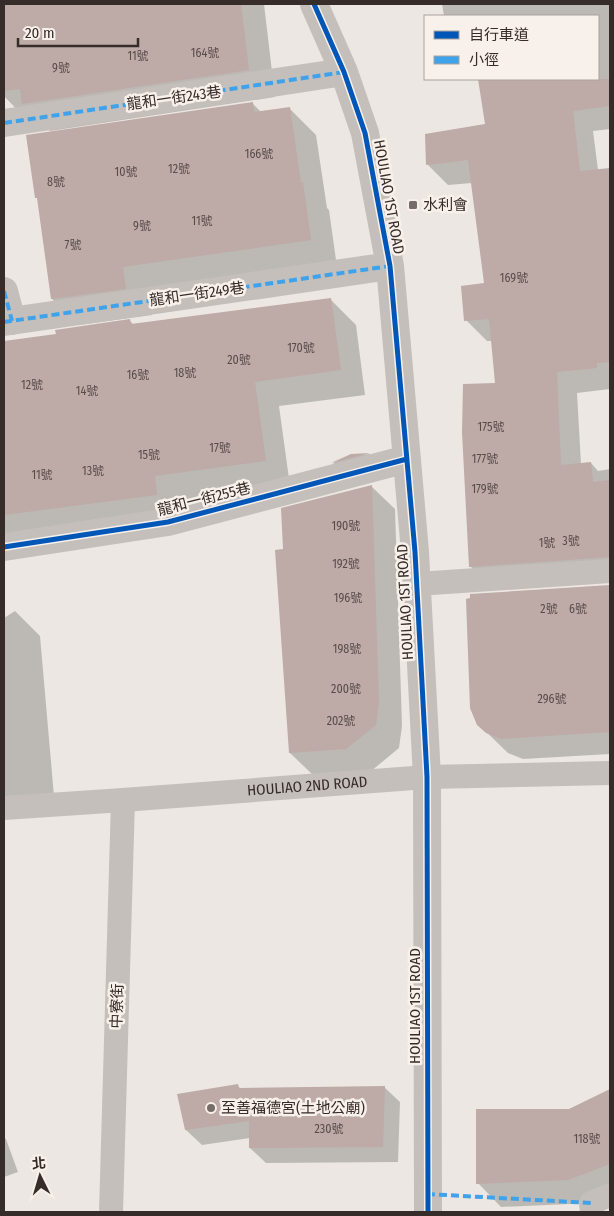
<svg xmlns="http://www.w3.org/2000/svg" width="614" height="1216" font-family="'Fira Sans Condensed','Noto Sans TC',sans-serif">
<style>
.shadow{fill:#0003}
.building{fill:#beaaa6}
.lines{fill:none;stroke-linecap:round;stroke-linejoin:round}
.service{stroke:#c5bfbb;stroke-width:24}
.minor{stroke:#c5bfbb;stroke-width:28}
.quiet{stroke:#3fa3eb;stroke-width:4;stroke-dasharray:8 4;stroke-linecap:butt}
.cycleway-casing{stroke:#f8f0ea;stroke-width:8}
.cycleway{stroke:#0057b8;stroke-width:5}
.poi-dot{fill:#766d6a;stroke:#f8f0ea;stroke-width:2}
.labels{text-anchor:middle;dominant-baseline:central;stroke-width:5;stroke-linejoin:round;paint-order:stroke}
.number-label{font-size:12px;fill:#584c49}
.street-label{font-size:15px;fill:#362c2a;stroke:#f8f0ea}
.poi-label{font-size:15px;fill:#362c2a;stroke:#f8f0ea;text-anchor:start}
</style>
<rect width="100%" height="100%" fill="#ece7e2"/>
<path class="shadow" d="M4,4H264L275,97L50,131L36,116L25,118L4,96Z
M442,4H610V129L593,131L598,170L610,169V389L577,393L581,464L591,463L598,471L610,469V579L491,587L470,566L497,384L493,341H487L466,320L486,284L472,183L448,185L427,164L486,125L479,79H598V16H444Z
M252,103L262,113L290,109L316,135L327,208L329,210L337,267L149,294L152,315L79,325L52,299Z
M331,300L356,325L365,395L279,406L290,486L180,501L182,520L4,544V342L57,335L130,321L134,325Z
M370,454L392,476L356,486L333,463L351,455Z
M371,486L395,509L402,726L399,748L370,772L314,776L290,753L285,550Z
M610,586V754L523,759L508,753L478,724L471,595Z
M15,611L40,636L54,796L4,801V618Z
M238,1086L241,1089L384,1087L400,1102L398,1162L266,1163L250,1148V1138L202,1145L186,1130L179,1095Z
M610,1090V1196L592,1203L501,1207L478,1183L570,1110Z
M4,1137L6,1139L18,1172L4,1177Z"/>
<path class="building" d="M4,4H241L249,70L22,104L20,89L4,91Z
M478,79H610V106L573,111L580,171L610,168V362L597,363V368L557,372L561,465L591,462L593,482L610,480V557L469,567L462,432L463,384L495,383L489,319L464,321L461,286L484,283L468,160L426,165L425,134L485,124Z
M253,102L254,112L290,107L301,183L303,182L311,240L123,267L126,289L51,299L37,198H35L26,135Z
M331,298L341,370L255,382L266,461L155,476L157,495L4,515V341L56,334L55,330L130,319L131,324Z
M370,453L331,463L351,454Z
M372,485L379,702L376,725L346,749L289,753L275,550L283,549L281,508Z
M610,585V732L501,739L486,733L477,725L470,708L466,599L470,598V594Z
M238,1084L239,1088L385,1086L383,1147L249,1148V1121L185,1130L177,1094Z
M610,1089V1164L568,1180L476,1184V1109H569Z"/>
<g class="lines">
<g class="service">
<path d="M417,584L610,571"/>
<path id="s1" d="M4,808L123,800L427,777L610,773"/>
<path d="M111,1212L123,800"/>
<path d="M592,1212L591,1203L610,1195"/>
</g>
<path class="minor" d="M314,4L344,72L365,133L390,266L415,552L427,777L428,1212
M4,123L344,72
M4,291L12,321
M4,322L390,266
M4,547L168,522L407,459"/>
<path class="quiet" d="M4,123L344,72
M4,291L12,321
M4,322L390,266
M427,1194L591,1203"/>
<defs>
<path id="cycleway" d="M314,4L344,72L365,133L390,266L415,552L427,777L428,1212
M4,547L168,522L407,459"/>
</defs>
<use href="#cycleway" class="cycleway-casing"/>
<use href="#cycleway" class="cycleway"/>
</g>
<g class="poi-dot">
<rect x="408" y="200" width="10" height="10" rx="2.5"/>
<circle cx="211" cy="1108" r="5"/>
</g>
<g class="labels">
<g class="number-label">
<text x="205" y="53">164號</text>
<text x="138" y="56">11號</text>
<text x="61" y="68">9號</text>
<text x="259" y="154">166號</text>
<text x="179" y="169">12號</text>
<text x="126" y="172">10號</text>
<text x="56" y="182">8號</text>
<text x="202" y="221">11號</text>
<text x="142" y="226">9號</text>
<text x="73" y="245">7號</text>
<text x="514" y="278">169號</text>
<text x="301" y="348">170號</text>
<text x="239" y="360">20號</text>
<text x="185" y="373">18號</text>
<text x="138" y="375">16號</text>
<text x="32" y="385">12號</text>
<text x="87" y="391">14號</text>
<text x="491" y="427">175號</text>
<text x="220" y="448">17號</text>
<text x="149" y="455">15號</text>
<text x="485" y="459">177號</text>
<text x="93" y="471">13號</text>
<text x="42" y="475">11號</text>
<text x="485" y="489">179號</text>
<text x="346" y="526">190號</text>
<text x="571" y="541">3號</text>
<text x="547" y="543">1號</text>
<text x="346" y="564">192號</text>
<text x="348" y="598">196號</text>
<text x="549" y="609">2號</text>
<text x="578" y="609">6號</text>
<text x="347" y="649">198號</text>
<text x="346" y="689">200號</text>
<text x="552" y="699">296號</text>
<text x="341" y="721">202號</text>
<text x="329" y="1129">230號</text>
<text x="587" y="1139">118號</text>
</g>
<g class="street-label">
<text transform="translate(174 98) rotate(-8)">龍和一街243巷</text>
<text transform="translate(389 197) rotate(80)">HOULIAO 1ST ROAD</text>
<text transform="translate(197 294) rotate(-8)">龍和一街249巷</text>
<text transform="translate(204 499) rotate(-14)">龍和一街255巷</text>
<text transform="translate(405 602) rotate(-93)">HOULIAO 1ST ROAD</text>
<text stroke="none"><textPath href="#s1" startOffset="304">HOULIAO 2ND ROAD</textPath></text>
<text transform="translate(117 1006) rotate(-88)">中寮街</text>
<text transform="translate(415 1006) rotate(-90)">HOULIAO 1ST ROAD</text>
</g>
<g class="poi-label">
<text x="423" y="205">水利會</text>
<text x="221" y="1108">至善福德宮(土地公廟)</text>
</g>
</g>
<rect width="614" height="1216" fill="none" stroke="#362c2a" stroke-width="10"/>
<rect x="424" y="15" width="175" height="65" fill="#f8f0ea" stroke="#aaa29d"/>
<rect x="434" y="31" width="25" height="8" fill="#0057b8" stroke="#aaa29d"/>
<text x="469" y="40" font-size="15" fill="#362c2a">自行車道</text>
<rect x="434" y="56" width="25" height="8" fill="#3fa3eb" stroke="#aaa29d"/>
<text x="469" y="65" font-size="15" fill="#362c2a">小徑</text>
<g transform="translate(40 1176) rotate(355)" stroke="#f8f0ea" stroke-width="4" paint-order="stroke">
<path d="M0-4L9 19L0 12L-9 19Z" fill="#362c2a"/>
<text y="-8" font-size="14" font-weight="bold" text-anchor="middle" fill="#362c2a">北</text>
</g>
<path d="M18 38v8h120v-8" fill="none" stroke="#362c2a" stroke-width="2.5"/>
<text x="25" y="38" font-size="15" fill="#362c2a" stroke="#f8f0ea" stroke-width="4" paint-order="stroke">20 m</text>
</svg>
